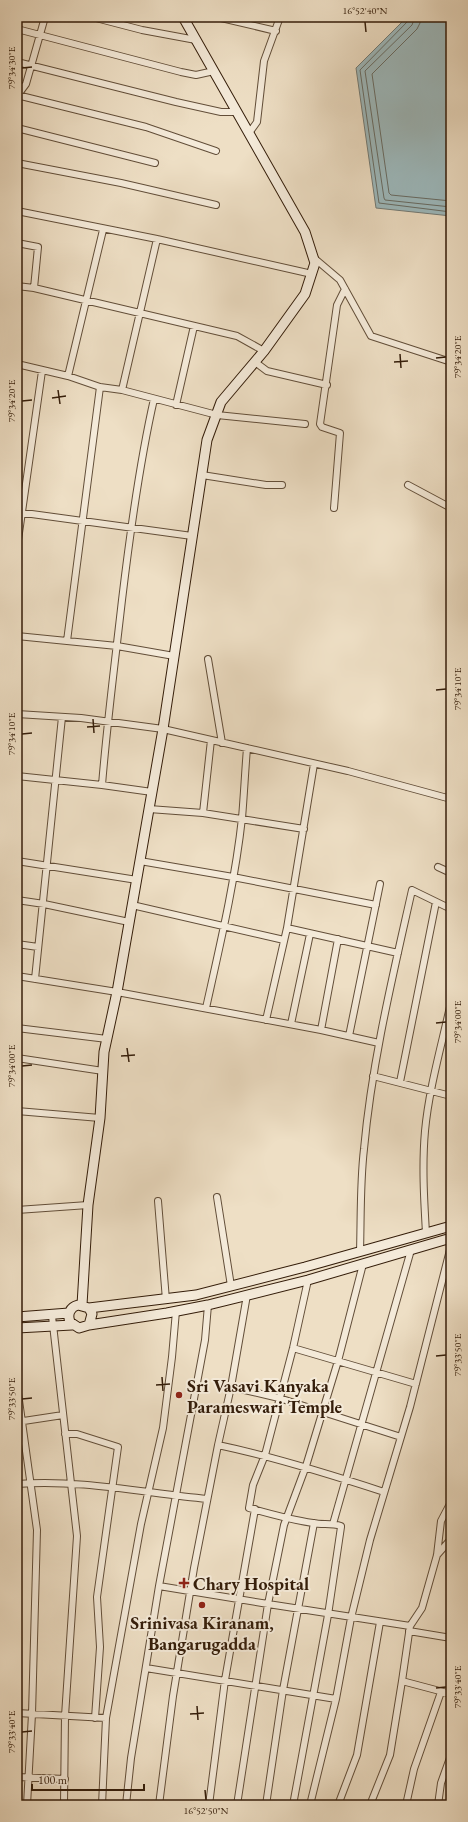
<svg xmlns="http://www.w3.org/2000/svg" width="468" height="1822" font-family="'EB Garamond',serif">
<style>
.water{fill:#9dbabe;stroke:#737b76}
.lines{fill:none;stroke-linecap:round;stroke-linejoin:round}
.shore{stroke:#686c64;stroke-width:1}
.street-casing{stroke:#624e39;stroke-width:8}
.secondary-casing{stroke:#341d0a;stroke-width:11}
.street{stroke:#f4ead9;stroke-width:6}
.secondary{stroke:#f4ead9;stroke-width:9}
.ticks{fill:none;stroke:#341d0a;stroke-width:1.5}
.poi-dot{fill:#8f2418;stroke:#f4ead9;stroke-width:1.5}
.labels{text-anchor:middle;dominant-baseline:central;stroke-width:4;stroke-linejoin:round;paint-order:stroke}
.poi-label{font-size:18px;font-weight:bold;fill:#341d0a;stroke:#f4ead9;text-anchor:start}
.neatline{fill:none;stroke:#341d0a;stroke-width:1.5}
.ticks-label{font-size:10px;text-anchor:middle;fill:#341d0a}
</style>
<rect width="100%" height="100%" fill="#eedfc5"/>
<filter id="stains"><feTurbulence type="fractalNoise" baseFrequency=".005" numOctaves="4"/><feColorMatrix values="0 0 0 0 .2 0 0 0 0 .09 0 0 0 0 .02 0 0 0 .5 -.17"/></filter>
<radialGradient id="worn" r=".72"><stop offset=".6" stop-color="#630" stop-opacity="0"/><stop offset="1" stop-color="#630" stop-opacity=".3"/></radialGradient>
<path class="water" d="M407,17H451V216L376,208L356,68Z"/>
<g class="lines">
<path class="shore" d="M410,17L408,21L360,70L379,203L451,212
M415,17L412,25L365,71L384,198L385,200L451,207
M421,17L420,23L417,29L372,74L389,193L391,195L451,201"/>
<defs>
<path id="street" d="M92,17L142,30L196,40
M217,17L276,31
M17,29L181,72L196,75L214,71
M17,62L176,102L221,112H237
M17,95L146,127L216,151
M17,96L26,84L45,17
M17,128L155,163
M249,133L257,122L264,61L280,17
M17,163L121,183L216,205
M17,211L157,239L312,274
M17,243L38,247L34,288
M314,258L340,280L371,336L451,362
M17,286L34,288L237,336L264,351
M255,362L267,371L327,385
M17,364L68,376L100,387L122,390L217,415L305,424
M68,376L103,230
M122,390L157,239
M176,405L194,326
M202,475L266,485H282
M408,485L451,508
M334,508L340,433L322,427L320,424L337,305L345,289
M17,512L192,536
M17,547L42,371
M17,636L117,646L174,656
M67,641L100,387
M208,659L222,743
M17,714L81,718L163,729L348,771L451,799
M17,776L102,785L152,792
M102,785C107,723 115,662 122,600C130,533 139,465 154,399
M149,809L203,813L304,829
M203,813L211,740
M17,861L137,880
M140,861L233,877L376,905
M438,867L451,873
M17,900L44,904L129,922
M132,905L284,940
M287,928L398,953
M17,944L38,947
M17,976L117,992L321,1030L338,939
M35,979L62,717
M206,1008C220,945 235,882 242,818C244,795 245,772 247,748
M266,1020L287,928L314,764
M291,1024L310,934
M17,1028L107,1039
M321,1030L379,1043
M349,1036L380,884
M17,1058L103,1071
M373,1076L451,1096
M400,1082L436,902
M17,1111L100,1118
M217,1197L231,1286
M158,1201L166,1300
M17,1210L88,1205
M426,1233C424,1199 422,1165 425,1131C429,1088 442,1044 451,1002
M360,1252C361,1218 360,1183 364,1149C372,1061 393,975 412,890L451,909
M52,1316L77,1536L65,1716L64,1805
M293,1348L416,1384
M17,1386L37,1530L32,1714L27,1805
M231,1387L279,1398L401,1437
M17,1422L63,1415
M65,1434H77L118,1447L97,1597L100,1647L95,1718
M218,1445C275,1457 329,1474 384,1492
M17,1484C80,1479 144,1493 207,1499
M333,1524L411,1250
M437,1555L451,1539
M159,1586L268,1604L284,1525L306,1466L338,1361L363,1264
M410,1626L422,1608L437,1555L441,1521L451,1502
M409,1631L451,1638
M146,1668L336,1699L351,1618L370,1540L410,1407L451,1246
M17,1713L106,1718
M17,1777L65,1779
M102,1805L106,1718L141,1524L163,1428L172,1357L176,1311
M126,1805L131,1758L159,1586L205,1340L208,1305
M159,1805L173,1696L194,1568L218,1445L231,1387L247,1295
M209,1805L225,1680L255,1509
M237,1805L268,1604L410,1626L402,1681L451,1694
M266,1805L283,1690L314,1523
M293,1805L328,1615L341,1527V1526C331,1523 322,1525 313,1523C291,1520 270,1514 249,1508L253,1485L265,1455L293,1348L308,1280
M310,1805L336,1699
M338,1805L357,1755L380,1622
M370,1805L390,1755L402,1681
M406,1805L414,1769L441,1692
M438,1805L441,1783L451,1755"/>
<path id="secondary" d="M82,1305L88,1205L100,1118L104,1052L117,992L163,729L207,440L221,402L264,351L305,294L315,263L305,232L183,17
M89,1308L196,1295L305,1267L451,1226
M17,1317L69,1313
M89,1325L92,1314L89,1308L78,1305C70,1307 67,1314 70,1322L79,1328L89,1325L167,1313L208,1305L308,1280L451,1238
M17,1328L72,1325"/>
</defs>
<use href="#street" class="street-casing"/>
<use href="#secondary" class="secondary-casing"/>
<use href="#street" class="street"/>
<use href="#secondary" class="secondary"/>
</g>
<path class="ticks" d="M365,22L366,32M22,68L32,67M400,354L401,368M436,358L446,357M394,362L408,361M58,390L60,404M52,398L66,396M22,401L32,400M436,690L446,689M93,719L94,733M87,727L100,726M22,734L32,733M436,1023L446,1022M127,1048L129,1062M121,1056L135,1055M22,1066L32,1065M436,1356L446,1355M162,1377L163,1391M156,1385L170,1384M22,1399L32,1398M436,1688L446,1687M197,1706L198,1720M190,1714L204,1713M22,1732L32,1731M205,1790L206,1800"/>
<g class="poi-dot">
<circle cx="179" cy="1395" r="4"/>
<path d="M182 1577h4v4h4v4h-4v4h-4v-4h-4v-4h4z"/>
<circle cx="202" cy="1605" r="4"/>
</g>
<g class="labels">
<g class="poi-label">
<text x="187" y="1385">Sri Vasavi Kanyaka<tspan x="187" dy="21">Parameswari Temple</tspan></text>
<text x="193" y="1583">Chary Hospital</text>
<text x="202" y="1622" text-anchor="middle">Srinivasa Kiranam,<tspan x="202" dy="21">Bangarugadda</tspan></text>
</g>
</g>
<rect width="468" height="1822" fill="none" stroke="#eedfc5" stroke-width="44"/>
<path d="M32 1784v6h112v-6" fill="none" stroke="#341d0a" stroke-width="2"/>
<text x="38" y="1784" font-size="12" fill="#341d0a" stroke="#f4ead9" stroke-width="3" paint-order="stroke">100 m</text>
<rect x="22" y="22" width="424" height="1778" class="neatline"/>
<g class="ticks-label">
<text x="365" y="14">16°52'40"N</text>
<text transform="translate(11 68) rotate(-90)" y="4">79°34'30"E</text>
<text transform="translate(457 357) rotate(-90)" y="4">79°34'20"E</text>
<text transform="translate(11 401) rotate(-90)" y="4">79°34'20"E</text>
<text transform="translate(457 689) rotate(-90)" y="4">79°34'10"E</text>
<text transform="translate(11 734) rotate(-90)" y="4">79°34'10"E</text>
<text transform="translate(457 1022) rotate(-90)" y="4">79°34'00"E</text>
<text transform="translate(11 1066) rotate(-90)" y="4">79°34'00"E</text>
<text transform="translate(457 1355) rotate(-90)" y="4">79°33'50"E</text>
<text transform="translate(11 1399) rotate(-90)" y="4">79°33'50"E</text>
<text transform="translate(457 1687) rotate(-90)" y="4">79°33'40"E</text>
<text transform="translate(11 1732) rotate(-90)" y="4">79°33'40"E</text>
<text x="206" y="1814">16°52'50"N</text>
</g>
<rect width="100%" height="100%" filter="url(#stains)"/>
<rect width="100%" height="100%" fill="url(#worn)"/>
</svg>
